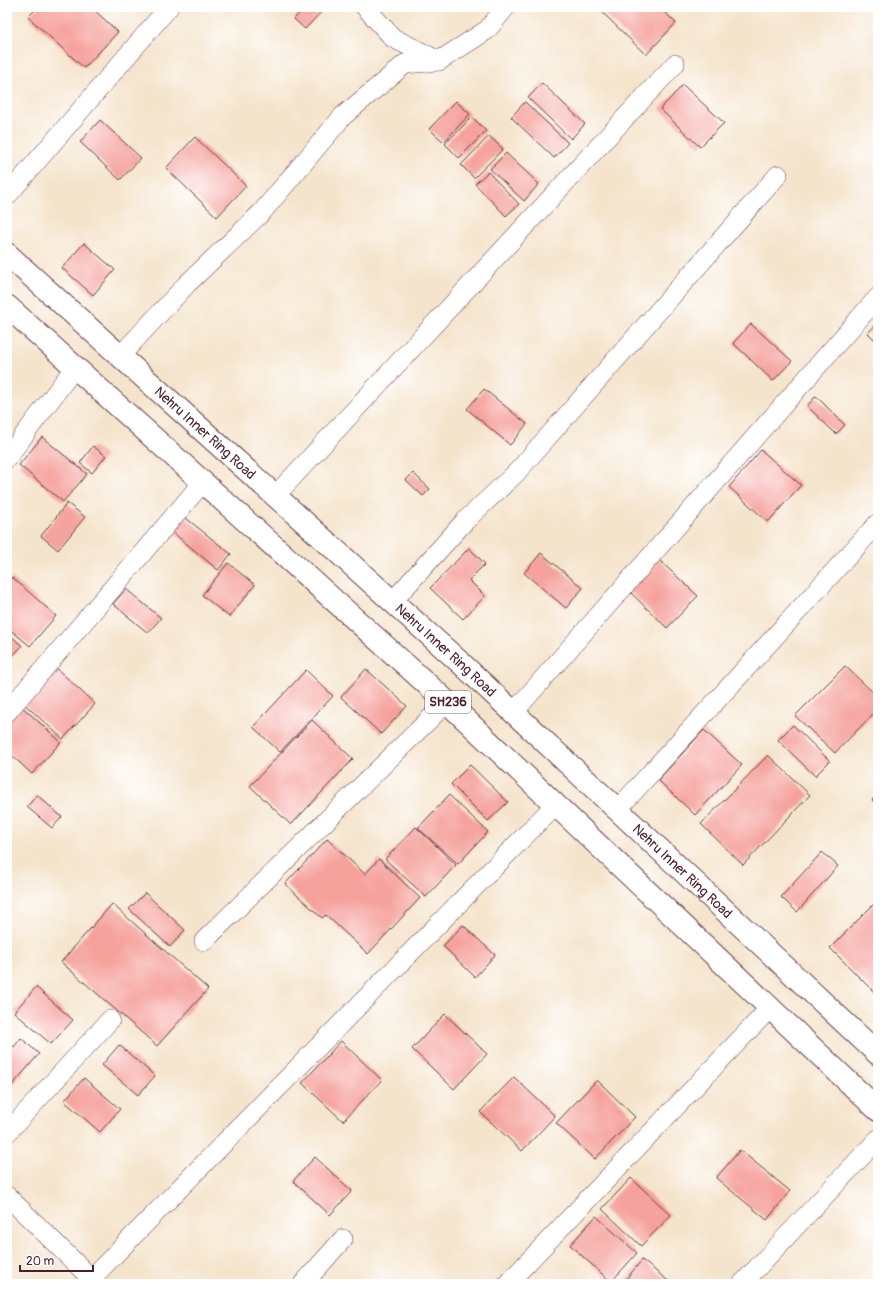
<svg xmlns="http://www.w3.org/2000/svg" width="885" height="1291" font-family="Pangolin,sans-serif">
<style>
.building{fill:#f5a29d}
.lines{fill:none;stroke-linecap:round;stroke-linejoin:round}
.minor-casing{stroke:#643d43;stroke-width:20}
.primary-casing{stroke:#643d43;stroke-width:24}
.minor{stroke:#fff;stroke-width:19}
.primary{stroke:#fff;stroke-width:22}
.labels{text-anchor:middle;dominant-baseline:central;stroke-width:3;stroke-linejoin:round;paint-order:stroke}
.shield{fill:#fff;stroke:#80626b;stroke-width:1}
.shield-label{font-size:13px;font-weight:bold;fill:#4a1f2b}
.street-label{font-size:14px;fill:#4a1f2b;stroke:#fff}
</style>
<rect width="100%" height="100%" fill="#fff"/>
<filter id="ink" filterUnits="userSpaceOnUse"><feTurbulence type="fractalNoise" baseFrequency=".025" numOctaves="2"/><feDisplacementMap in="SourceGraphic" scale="8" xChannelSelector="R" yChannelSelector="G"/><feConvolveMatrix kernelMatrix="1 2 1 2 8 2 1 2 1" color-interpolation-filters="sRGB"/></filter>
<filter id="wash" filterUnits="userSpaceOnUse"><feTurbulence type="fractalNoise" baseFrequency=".012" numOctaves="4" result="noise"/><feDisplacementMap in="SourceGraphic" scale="16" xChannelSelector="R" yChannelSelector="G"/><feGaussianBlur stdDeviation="0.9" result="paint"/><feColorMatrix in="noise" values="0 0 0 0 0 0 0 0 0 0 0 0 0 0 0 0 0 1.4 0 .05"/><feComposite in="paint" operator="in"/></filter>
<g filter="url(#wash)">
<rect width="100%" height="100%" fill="#f5e4cc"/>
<g id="blocks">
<path class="building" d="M38,7H91L118,32L84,68L28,17Z
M305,7H326L305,29L294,19Z
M605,7H659L676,23L646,55L601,11Z
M542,83L585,124L571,139L528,98Z
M683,85L724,123L700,147L660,109Z
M456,101L470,114L444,142L429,129Z
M525,102L568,143L554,158L511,117Z
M472,117L486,131L459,158L445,144Z
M100,120L141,158L120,180L80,142Z
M489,136L503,149L474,178L461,165Z
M195,137L246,186L217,217L166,168Z
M506,153L539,184L524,201L490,169Z
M488,172L519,204L506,216L475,184Z
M84,243L115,270L93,295L62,268Z
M878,322V343L868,333Z
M751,324L792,361L773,381L733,343Z
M484,389L527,424L510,445L467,409Z
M816,396L845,425L836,434L807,406Z
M42,437L87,474L63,502L19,465Z
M93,446L106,456L92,473L80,463Z
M761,450L801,485L768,522L729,487Z
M413,473L430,489L423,496L406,480Z
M67,503L85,517L58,550L41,536Z
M182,515L231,554L218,570L170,530Z
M469,548L485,564L469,580L485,596L463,619L430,588Z
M541,553L583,588L566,608L524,573Z
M658,559L698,596L667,628L628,590Z
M228,563L255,585L229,617L202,595Z
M12,577L56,616L30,646L7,627V584Z
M126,589L161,618L148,633L113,604Z
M7,632L22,646L7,662Z
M54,666L95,704L63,739L22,702Z
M845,666L878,697V709L835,753L795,716Z
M366,669L407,706L381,734L341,697Z
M306,670L333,696L280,752L253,727Z
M19,704L61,742L32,774L7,751V716Z
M312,720L353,759L291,825L250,786Z
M793,725L830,761L815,776L778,740Z
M704,730L742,765L695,815L658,780Z
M768,755L810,795L743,865L701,824Z
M470,765L508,802L488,821L451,784Z
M878,794V806L872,800Z
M37,795L62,817L52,828L27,807Z
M449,795L488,832L458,864L418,828Z
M416,827L456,865L426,897L385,859Z
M327,839L365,874L379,859L420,898L368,954L326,915L322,918L285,884Z
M822,852L838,866L797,912L781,897Z
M145,893L185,930L170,947L129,909Z
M878,900V996L830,948Z
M112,904L208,989L157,1046L61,962Z
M463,925L495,955L475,977L443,946Z
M36,987L73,1020L51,1044L14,1012Z
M445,1014L487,1054L454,1089L412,1049Z
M21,1038L39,1054L10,1088L7,1086V1040L14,1047Z
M341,1041L382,1080L343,1121L302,1083Z
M119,1045L155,1076L138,1095L102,1065Z
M514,1077L555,1116L522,1151L480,1112Z
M84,1078L120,1109L100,1132L64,1101Z
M597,1080L635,1117L595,1159L556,1123Z
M740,1150L790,1191L767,1220L716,1178Z
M315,1157L352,1191L330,1215L293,1181Z
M631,1178L671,1215L641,1246L602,1209Z
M596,1216L637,1253L611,1282L570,1245Z
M642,1260L672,1284H622Z"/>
</g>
</g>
<g filter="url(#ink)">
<use href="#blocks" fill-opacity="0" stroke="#643d43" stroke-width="1"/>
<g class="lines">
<defs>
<path id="minor" d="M365,7L393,38L439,61L487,30L506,7
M7,196L169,7
M120,356L187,284L262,212L343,116L405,64L439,61
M7,458L75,367
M275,496L675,64
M392,602L465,521L516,473L778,175
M7,712L203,482
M513,713L878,297
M617,810L878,523
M204,941L447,702
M7,1133L110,1020
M7,1196L97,1284
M86,1284L555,805
M303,1284L343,1239
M507,1284L770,1008
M742,1284L878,1139"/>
<g id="primary">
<path id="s1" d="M7,254L464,666L878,1054"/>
<path d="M7,306L447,702L878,1110"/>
</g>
</defs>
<use href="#minor" class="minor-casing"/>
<use href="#primary" class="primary-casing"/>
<use href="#minor" class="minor"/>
<use href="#primary" class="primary"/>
</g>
</g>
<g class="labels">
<rect class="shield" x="425" y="691" width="46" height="22" rx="3"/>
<g class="shield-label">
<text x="448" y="702">SH236</text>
</g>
<g class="street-label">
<text stroke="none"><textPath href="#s1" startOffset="267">Nehru Inner Ring Road</textPath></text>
<text stroke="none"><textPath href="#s1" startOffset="591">Nehru Inner Ring Road</textPath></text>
<text stroke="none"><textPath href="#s1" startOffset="915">Nehru Inner Ring Road</textPath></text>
</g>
</g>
<rect width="885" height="1291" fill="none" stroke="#fff" stroke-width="24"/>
<path d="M20 1265v6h73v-6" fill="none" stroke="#4a1f2b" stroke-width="2"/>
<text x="26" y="1265" font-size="12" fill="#4a1f2b" stroke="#ffffff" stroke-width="3" paint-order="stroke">20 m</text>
</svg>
